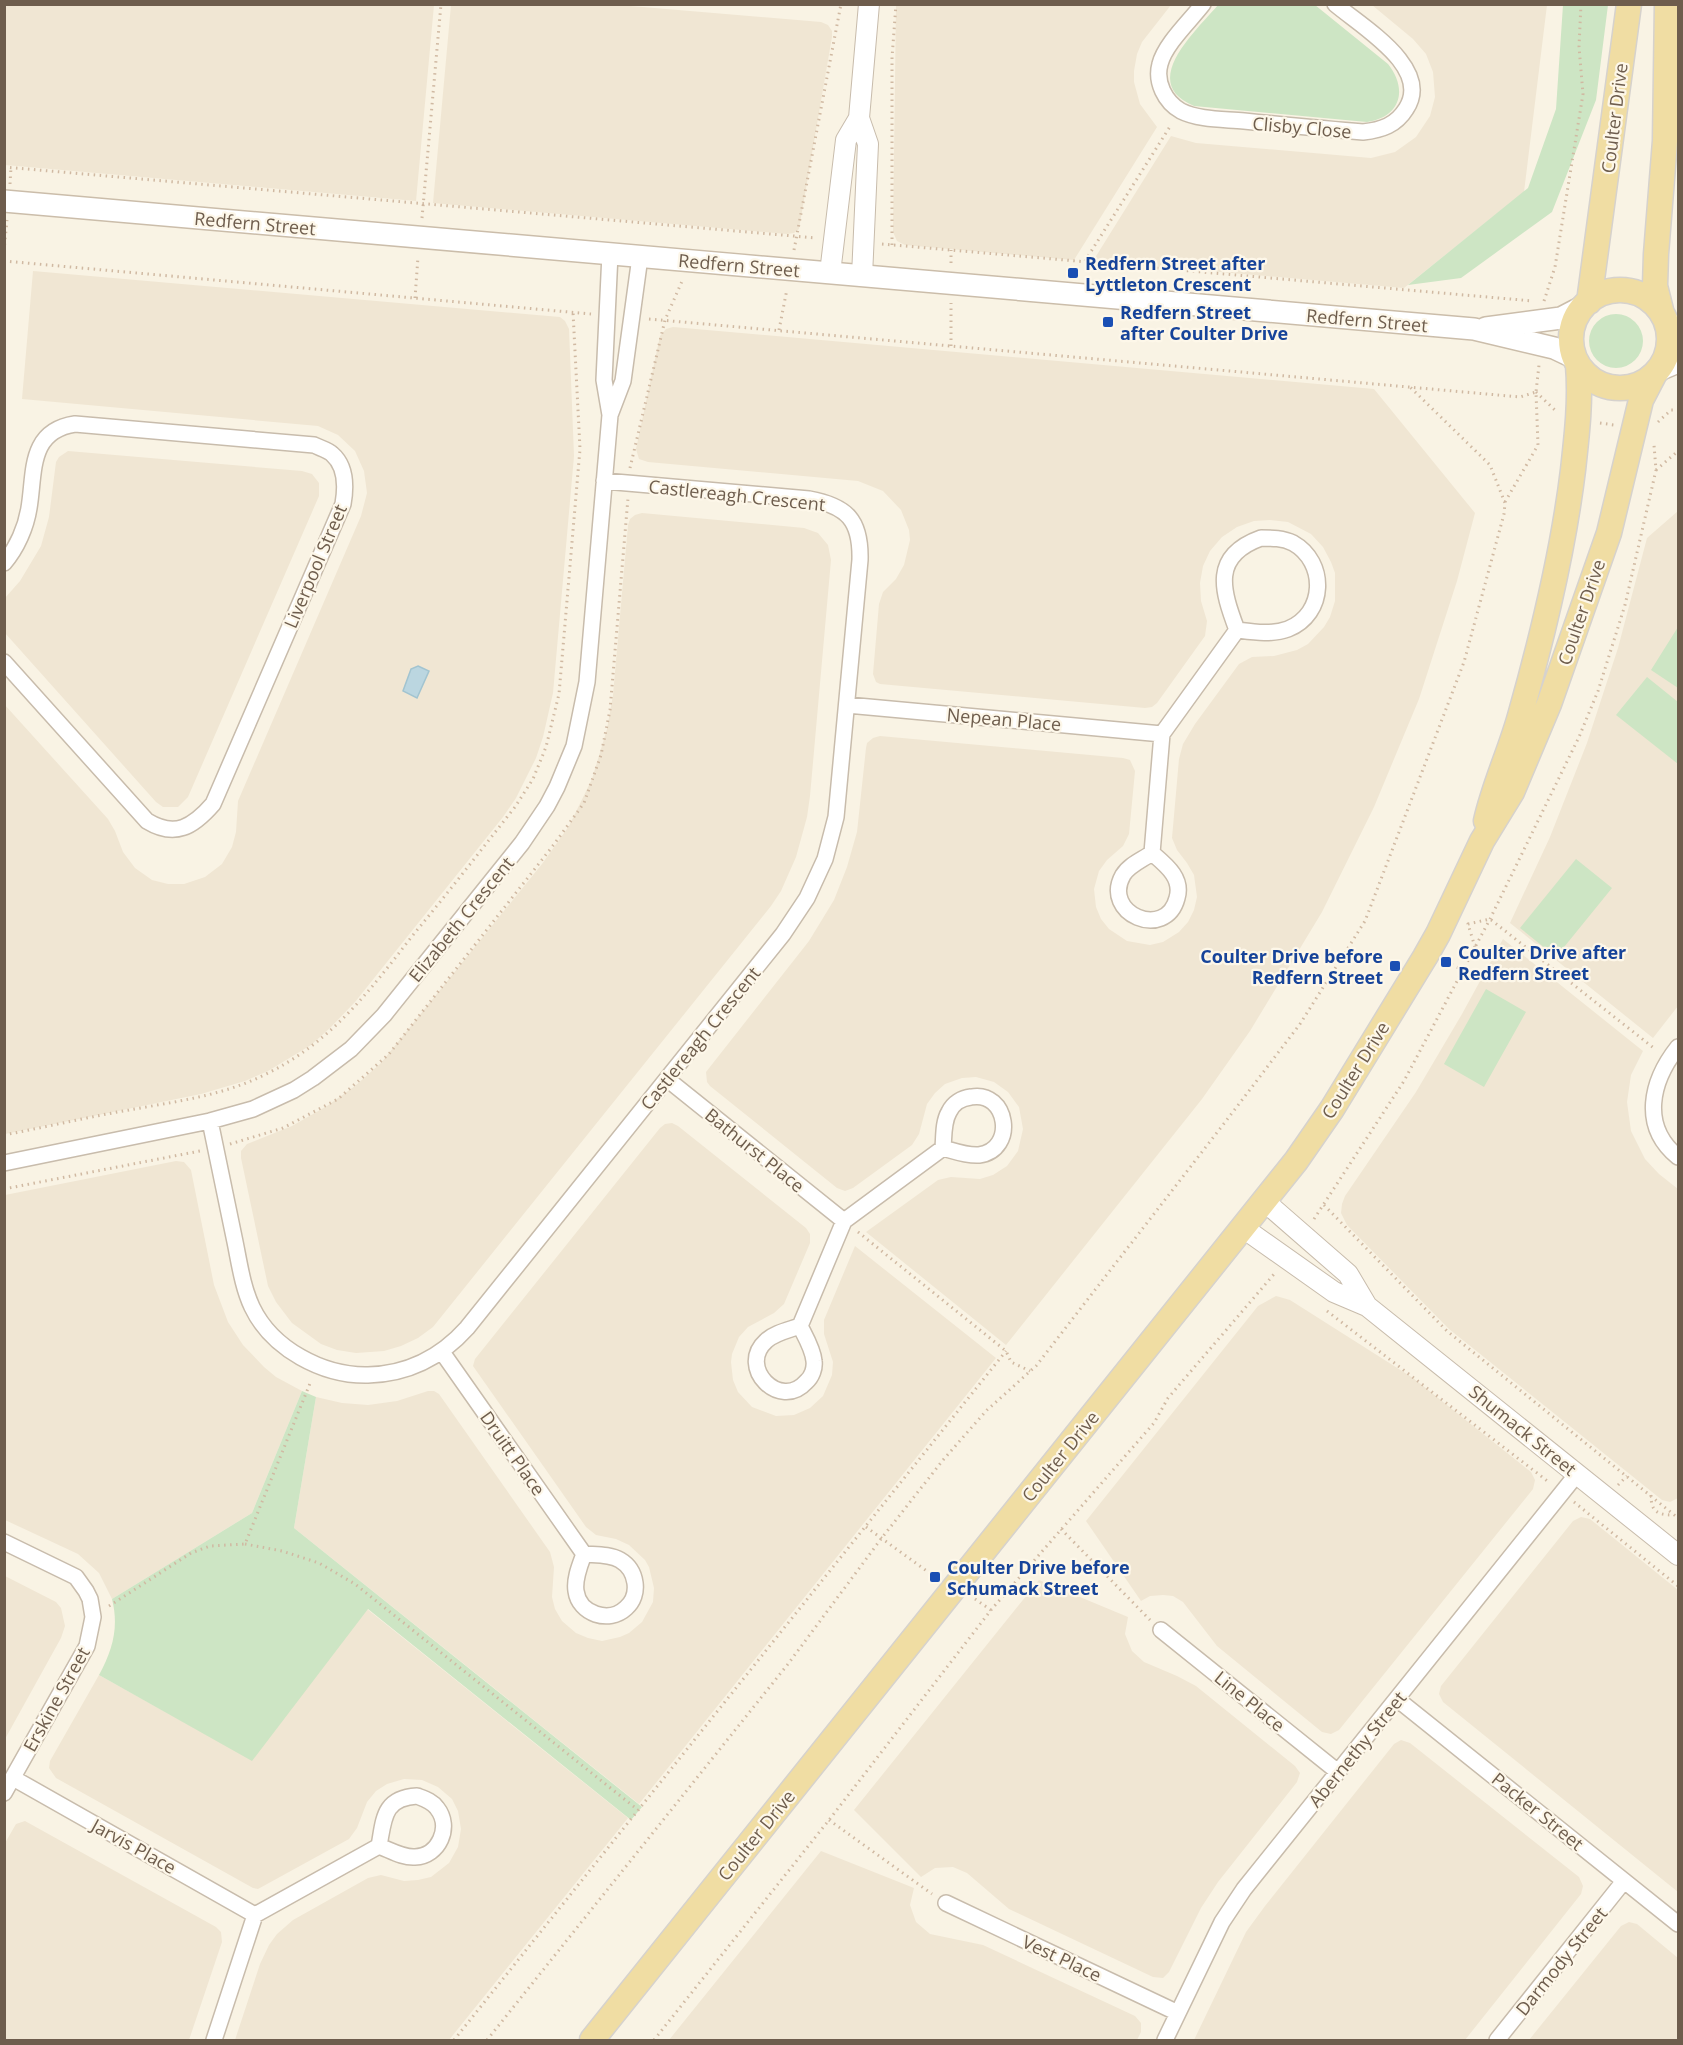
<svg xmlns="http://www.w3.org/2000/svg" width="1683" height="2045" font-family="'Open Sans',sans-serif">
<style>
.residential{fill:#f0e6d3}
.green{fill:#cde5c4}
.water{fill:#bbd6e0;stroke:#a2c4d0;stroke-width:1.5}
.lines{fill:none;stroke-linecap:round;stroke-linejoin:round}
.minor-casing{stroke:#c8bcac;stroke-width:18}
.tertiary-casing{stroke:#c8bcac;stroke-width:22}
.secondary-casing{stroke:#cbbdaa;stroke-width:24}
.primary-casing{stroke:#d6d2cd;stroke-width:27}
.path{stroke:#d0b9a2;stroke-width:3;stroke-dasharray:1.5 4.5;stroke-linecap:butt}
.minor{stroke:#fff;stroke-width:15}
.tertiary{stroke:#fff;stroke-width:20}
.secondary{stroke:#fff;stroke-width:21}
.primary{stroke:#f0dda3;stroke-width:24}
.transit-dot{fill:#1a4fb4;stroke:#fdf7e9;stroke-width:2}
.labels{text-anchor:middle;dominant-baseline:central;stroke-width:4.5;stroke-linejoin:round;paint-order:stroke}
.street-label{font-size:18px;fill:#6e5d4d;stroke:#fdf7e9}
.transit-label{font-size:18px;font-weight:bold;fill:#164399;stroke:#fdf7e9;text-anchor:start}
</style>
<rect width="100%" height="100%" fill="#f9f3e4"/>
<path class="residential" d="M4,5H434L416,201L5,165Z
M451,5H619L821,22L828,25L832,31V37L799,229L794,233L787,234L433,203Z
M896,5H1171L1142,42L1137,54L1134,71V82L1140,104L1157,127L1074,260L905,245L897,241L893,232Z
M1372,5H1547L1524,192L1404,288L1093,261L1171,136L1196,143L1371,158L1395,152L1416,137L1430,116L1435,97L1433,72L1426,54L1413,39Z
M33,271L560,317L565,321L569,329L574,456L553,693L543,737L536,758L516,798L503,817L355,1002L330,1028L311,1045L268,1071L245,1081L201,1094L5,1134L4,704L108,819L115,831L123,852L135,868L152,880L168,884H184L205,877L222,864L232,847L236,832L238,801L361,516L367,493L364,471L355,451L338,435L318,426L22,399Z
M673,327L1374,389L1475,513L1457,581L1419,699L1374,807L1322,912L1250,1031L1202,1099L1006,1345L866,1232L938,1180L951,1177L980,1179L993,1175L1007,1166L1018,1151L1023,1129L1019,1107L1008,1092L994,1082L976,1077L962,1078L945,1084L935,1093L927,1104L919,1134L912,1145L853,1188L845,1191L837,1188L710,1086L707,1082L706,1072L809,941L834,900L847,867L857,832L866,748L867,743L873,738L880,736L1123,758L1130,760L1135,771L1129,834L1123,846L1107,860L1099,871L1094,889L1096,907L1101,919L1109,929L1127,941L1150,945L1163,942L1179,932L1188,922L1194,910L1197,897L1194,875L1187,863L1177,850L1172,838L1179,759L1183,744L1195,724L1239,664L1252,657L1274,656L1297,650L1308,644L1324,627L1330,617L1335,601V573L1331,562L1323,547L1311,534L1288,522L1270,520L1254,521L1237,527L1222,537L1210,551L1203,566L1200,583L1201,601L1207,621L1205,636L1157,703L1152,707L1145,708L880,684L876,682L873,674L879,604L883,592L896,579L904,565L910,540L909,530L901,510L883,491L858,481L648,462L639,459L636,449L660,336L666,329Z
M68,451L302,471L312,474L319,483V496L188,797L178,807H163L156,802L5,633V598L20,581L41,546L49,517L56,462L59,457Z
M1678,511V1006L1653,1038L1510,923L1550,837L1587,743L1618,648L1647,538Z
M642,513L804,528L818,533L828,545L831,560L810,796L807,817L796,857L781,891L771,906L433,1327L418,1338L401,1346L384,1351L356,1353L337,1350L321,1344L292,1323L276,1302L268,1286L241,1158V1151L247,1144L292,1126L327,1106L355,1086L381,1063L542,864L569,826L592,779L607,729L613,695L628,525L630,519L635,515Z
M1503,939L1643,1051L1631,1075L1627,1102L1631,1131L1645,1159L1659,1174L1678,1189V1498L1670,1502L1662,1500L1449,1329L1347,1225L1341,1213L1342,1204L1345,1196L1416,1092L1462,1014Z
M672,1123L678,1126L806,1228L810,1234V1243L784,1304L774,1313L748,1327L739,1337L732,1354L731,1362L733,1380L738,1392L752,1407L776,1416L794,1415L810,1408L823,1396L832,1375L833,1362L824,1334V1320L855,1246L996,1358L639,1804L294,1528L316,1397L342,1403L368,1405L397,1401L428,1391H434L439,1394L550,1552L554,1567L552,1597L555,1609L562,1621L576,1633L588,1638L602,1641L620,1637L629,1633L642,1622L653,1602L654,1588L649,1567L645,1560L629,1545L616,1539L596,1535L586,1527L473,1366L475,1359L660,1128L665,1124Z
M176,1161L184,1162L191,1170L214,1285L228,1322L243,1345L264,1367L276,1377L302,1391L252,1513L112,1599L99,1573L78,1554L5,1520V1195Z
M1276,1296L1290,1300L1413,1378L1531,1472L1535,1480L1533,1489L1339,1730L1331,1734L1322,1732L1217,1646L1183,1602L1173,1596L1163,1595L1150,1596L1141,1601L1086,1521L1258,1306Z
M1581,1517L1590,1519L1678,1590V1892L1443,1702L1439,1694L1441,1686L1573,1521Z
M5,1576L56,1602L61,1608L65,1626L61,1638L5,1739Z
M1039,1580L1128,1617L1125,1634L1132,1651L1144,1662L1177,1676L1196,1686L1295,1766L1300,1773L1297,1782L1218,1882L1201,1908L1169,1972L1163,1978L1153,1977L1009,1909L967,1873L953,1867L935,1868L921,1877L854,1810Z
M367,1609L628,1818L449,2040H235L260,1964L269,1945L277,1934L293,1920L368,1878L381,1875L404,1881L418,1880L431,1877L449,1863L458,1847L461,1829L458,1811L452,1799L438,1787L422,1780L404,1779L387,1784L376,1791L367,1802L357,1828L349,1839L258,1889L253,1888L56,1778L49,1768L50,1761L99,1675L252,1760Z
M1401,1740L1410,1743L1579,1877L1583,1886L1581,1894L1465,2040H1194L1246,1932L1265,1906L1394,1744Z
M25,1821L216,1927L221,1932L222,1942L189,2040H5V1843L16,1824Z
M821,1851L914,1888L910,1905L916,1922L930,1934L983,1945L1135,2016L1141,2023V2032L1137,2040H669Z
M1629,1922L1637,1924L1678,1958V2040H1529L1621,1926Z"/>
<path class="green" d="M1218,5H1315L1388,64C1408,89 1401,117 1367,122L1194,106C1137,83 1197,30 1218,5Z
M1563,5H1608L1596,100L1552,212L1461,278L1408,285L1528,188L1556,109Z
M1589 341a27 27 0 1 1 54 0a27 27 0 1 1-54 0Z
M1678,627V688L1651,670Z
M1647,677L1678,702V764L1616,715Z
M1576,859L1612,888L1556,957L1520,928Z
M1486,989L1526,1012L1484,1087L1444,1064Z
M302,1391L316,1397L294,1528L642,1807L631,1820L368,1609L252,1761L99,1675C113,1649 119,1627 112,1599L252,1513Z"/>
<path class="water" d="M418,666L429,671L417,698L403,691L411,669Z"/>
<g class="lines">
<defs>
<path id="minor" d="M1203,4C1190,21 1165,44 1160,64C1155,82 1165,102 1181,111C1199,120 1224,119 1244,121C1284,125 1324,129 1363,132C1382,130 1396,125 1406,109C1433,68 1362,27 1335,4
M610,415L623,381L640,257
M1261,538C1272,538 1283,538 1293,543C1327,562 1326,614 1288,629C1272,635 1253,632 1237,630C1222,590 1211,556 1261,538Z
M4,563C17,548 26,527 29,508C35,473 28,431 75,424L314,445C320,448 328,450 332,454C346,466 346,487 343,504L213,804C193,827 175,838 147,821L4,662
M847,705L1162,734L1152,853
M1162,734L1237,630
M1152,853C1166,865 1183,878 1177,898C1166,941 1101,914 1123,875C1129,865 1142,860 1152,853Z
M1678,1047C1651,1081 1640,1126 1678,1157
M667,1079L844,1221L800,1326C805,1336 813,1349 814,1361C815,1368 812,1377 806,1382C780,1411 737,1367 766,1341C774,1333 789,1330 800,1326
M210,1121C218,1160 226,1198 234,1237C239,1260 242,1286 252,1307C272,1349 323,1376 368,1375C408,1374 441,1357 467,1328L783,934L807,898L825,859L836,817L860,560C861,520 847,506 809,499L604,481
M4,1163L210,1121L253,1109L294,1090L313,1078L351,1049L384,1015L522,843L547,806L557,787L574,746L587,682L610,415L604,380L610,254
M844,1221L943,1148C944,1137 943,1122 949,1112C953,1103 962,1098 971,1097C1008,1090 1017,1150 979,1155C967,1156 954,1151 943,1148
M442,1352L584,1554
M4,1542L76,1577L86,1591L90,1599L93,1617L87,1646L4,1793
M584,1554C595,1555 610,1554 620,1560C637,1570 641,1595 626,1608C609,1624 579,1614 576,1591C574,1579 580,1565 584,1554Z
M1161,1630L1338,1772
M1397,1699L1678,1924
M13,1778L255,1915L214,2040
M417,1796C425,1799 432,1801 437,1808C452,1827 439,1856 415,1857C403,1858 390,1850 379,1846C384,1819 383,1798 417,1796Z
M946,1903L1178,2013
M255,1915L379,1846
M1165,2040L1222,1922L1244,1889L1577,1474
M1497,2040L1624,1881"/>
<path id="tertiary" d="M830,273L846,140L859,118
M862,276L868,144L859,118L869,4
M1263,1200L1348,1274L1367,1306
M1242,1227L1334,1292L1367,1306L1678,1555"/>
<path id="secondary" d="M4,201L1474,329L1554,348L1575,358
M1664,318L1678,332
M1486,328L1561,318L1584,306
M1659,370L1678,362"/>
<path id="primary" d="M1571 339a49 49 0 1 1 98 0a49 49 0 1 1-98 0Z
M1589,302L1629,4
M1662,314L1655,286L1656,254L1665,141L1667,4
M1486,821C1494,785 1510,752 1520,716C1543,635 1563,553 1573,470C1577,434 1581,400 1578,365
M592,2040L1296,1161L1332,1109L1425,957L1438,934L1482,841L1512,792L1549,704L1609,533L1641,400L1654,375"/>
</defs>
<use href="#minor" class="minor-casing"/>
<use href="#tertiary" class="tertiary-casing"/>
<use href="#secondary" class="secondary-casing"/>
<use href="#primary" class="primary-casing"/>
<path class="path" d="M4,167L816,238
M10,184L11,167
M422,218L441,4
M882,244L1533,301
M892,245V58L896,4
M794,250L841,4
M4,251L7,220
M4,261L591,314
M1085,261L1171,125
M951,263V250
M415,298L418,257
M1544,301L1555,267L1583,94L1579,47L1581,4
M649,319L1520,397L1536,392
M779,330L787,289
M951,346V303
M1536,392L1557,412
M1658,422L1671,410H1678
M1600,423L1614,425
M630,468L665,320L683,279
M1656,470L1678,451
M1505,502L1538,445L1536,392L1539,365
M1475,947L1468,924L1490,919L1655,1049
M1446,962L1463,970
M4,1135C46,1127 88,1117 129,1110C173,1102 221,1096 262,1076C330,1044 368,993 413,935C448,893 481,850 515,807L533,779L546,747L559,694L580,449L573,312
M230,1144L283,1128L338,1099L389,1054L552,847L584,803L601,755L610,710L628,498
M4,1189L200,1151
M1324,1205L1447,1331L1678,1518
M1314,1219L1404,1081L1490,919L1579,737L1598,691L1625,605L1656,470L1654,445
M858,1232L1006,1351L1011,1362L1030,1371
M1327,1311L1550,1483
M1618,1485L1627,1476
M1651,1495C1651,1511 1657,1515 1673,1515
M1574,1502L1678,1586
M866,1527L935,1577
M1061,1529L1150,1620
M245,1544L282,1551L319,1563L355,1584L638,1810
M975,1599L991,1610
M109,1606L191,1553L210,1546L245,1544L311,1381
M829,1820L932,1894
M454,2040L1006,1351
M487,2040L788,1664L881,1539L943,1460L987,1410L1036,1366L1226,1121L1300,1024L1365,921L1464,662L1504,514L1505,503L1490,465L1410,387
M654,2040L829,1820L991,1610L1154,1423L1168,1398L1275,1273"/>
<use href="#minor" class="minor"/>
<use href="#tertiary" class="tertiary"/>
<use href="#secondary" class="secondary"/>
<use href="#primary" class="primary"/>
</g>
<g class="transit-dot">
<rect x="1067" y="267" width="12" height="12" rx="3"/>
<rect x="1102" y="316" width="12" height="12" rx="3"/>
<rect x="1440" y="956" width="12" height="12" rx="3"/>
<rect x="1389" y="960" width="12" height="12" rx="3"/>
<rect x="929" y="1571" width="12" height="12" rx="3"/>
</g>
<g class="labels">
<g class="street-label">
<text transform="translate(1614 118) rotate(-83)">Coulter Drive</text>
<text transform="translate(1302 127) rotate(5)">Clisby Close</text>
<text transform="translate(255 223) rotate(5)">Redfern Street</text>
<text transform="translate(739 265) rotate(5)">Redfern Street</text>
<text transform="translate(1367 320) rotate(5)">Redfern Street</text>
<text transform="translate(737 495) rotate(6)">Castlereagh Crescent</text>
<text transform="translate(315 566) rotate(-67)">Liverpool Street</text>
<text transform="translate(1581 612) rotate(-71)">Coulter Drive</text>
<text transform="translate(1004 719) rotate(5)">Nepean Place</text>
<text transform="translate(461 919) rotate(-51)">Elizabeth Crescent</text>
<text transform="translate(700 1038) rotate(-51)">Castlereagh Crescent</text>
<text transform="translate(1355 1070) rotate(-58)">Coulter Drive</text>
<text transform="translate(755 1150) rotate(39)">Bathurst Place</text>
<text transform="translate(1523 1430) rotate(39)">Shumack Street</text>
<text transform="translate(513 1453) rotate(55)">Druitt Place</text>
<text transform="translate(1060 1456) rotate(-51)">Coulter Drive</text>
<text transform="translate(56 1699) rotate(-61)">Erskine Street</text>
<text transform="translate(1250 1701) rotate(39)">Line Place</text>
<text transform="translate(1357 1749) rotate(-51)">Abernethy Street</text>
<text transform="translate(1538 1811) rotate(39)">Packer Street</text>
<text transform="translate(756 1835) rotate(-51)">Coulter Drive</text>
<text transform="translate(134 1846) rotate(29)">Jarvis Place</text>
<text transform="translate(1062 1958) rotate(25)">Vest Place</text>
<text transform="translate(1561 1961) rotate(-51)">Darmody Street</text>
</g>
<g class="transit-label">
<text x="1085" y="263">Redfern Street after<tspan x="1085" dy="21">Lyttleton Crescent</tspan></text>
<text x="1120" y="312">Redfern Street<tspan x="1120" dy="21">after Coulter Drive</tspan></text>
<text x="1458" y="952">Coulter Drive after<tspan x="1458" dy="21">Redfern Street</tspan></text>
<text x="1383" y="956" text-anchor="end">Coulter Drive before<tspan x="1383" dy="21">Redfern Street</tspan></text>
<text x="947" y="1567">Coulter Drive before<tspan x="947" dy="21">Schumack Street</tspan></text>
</g>
</g>
<rect width="1683" height="2045" fill="none" stroke="#6e5d4d" stroke-width="12"/>
</svg>
